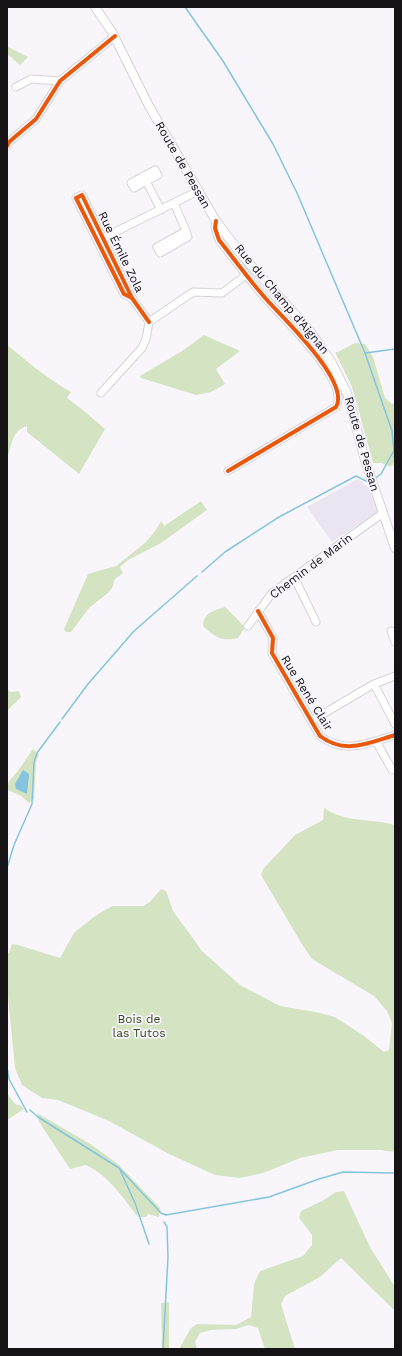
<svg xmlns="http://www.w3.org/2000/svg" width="402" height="1356" font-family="'Work Sans',sans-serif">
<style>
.built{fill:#eae5f0}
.green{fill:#d4e4c3}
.water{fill:#85c4df}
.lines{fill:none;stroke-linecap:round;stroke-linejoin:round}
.stream{stroke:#85c4df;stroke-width:1.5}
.minor-casing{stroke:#d5d3d7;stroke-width:9}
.major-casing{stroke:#d5d3d7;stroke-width:10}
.minor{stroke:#fefefe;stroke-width:7}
.major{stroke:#fefefe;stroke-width:8}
.cycleway-casing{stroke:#f8f4fd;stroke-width:6}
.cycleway{stroke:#e8590c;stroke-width:4}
.labels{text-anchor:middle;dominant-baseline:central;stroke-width:3.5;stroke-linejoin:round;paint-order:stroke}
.street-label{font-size:12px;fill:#151316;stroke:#f8f4fd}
.park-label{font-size:12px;fill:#334918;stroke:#f8f4fd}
</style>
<rect width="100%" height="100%" fill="#f8f6fb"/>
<path class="built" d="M358,479L369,488L378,512L332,542L307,507Z"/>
<path class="green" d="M7,46L8,47L28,57L20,65L7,54Z
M204,335L240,351L216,369L225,384L211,392L196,395L141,378L140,376L182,351Z
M355,343L365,344L373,357L385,398L392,404L395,403V462L390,467L382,463H373L352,387L335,352H338Z
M7,345C28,362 48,379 71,392L67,398L83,410L105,429L79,474L27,432V426C11,431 12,446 7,459Z
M201,501L207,510L161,543L128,560L120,567L123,573L115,579L112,588L108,593L89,608L71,632H66L64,629L88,574L116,566L145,543L156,530L161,521L164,526Z
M225,607L244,626V629L238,638C221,642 215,637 203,626C203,613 215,610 225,607Z
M7,690L11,692L19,691L21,697L7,711Z
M33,749L39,754L36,762L34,799L29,803L21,796L8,790L7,787L10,780L17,772Z
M324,808C346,823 370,818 395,825V1152L380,1150H338L300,1158L263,1173L240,1178L215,1175L169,1154L109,1121L58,1100L42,1098L22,1085L15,1068L7,986V953H9L12,944L18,945L60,958L74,933L95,916L112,906H143L150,902L161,889L166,891L173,911L202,951L240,985L280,1006L316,1012L335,1017L364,1036L384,1052L389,1050L392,1023L387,1011L374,996L312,959L303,946L261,875L263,869L295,835L323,820Z
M7,1093L15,1104L21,1106L24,1109L7,1120Z
M37,1113L92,1145L119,1165L160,1208L159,1217L148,1214L146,1217H138C123,1198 109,1176 86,1165L70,1169L39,1122Z
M344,1191L370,1247L395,1287V1311L341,1258L320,1277L285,1296L281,1304L295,1349H265L258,1328L249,1325L236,1329L211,1330L200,1333L195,1342L197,1349H179L191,1328L197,1324L236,1325L251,1317L254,1284L260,1271L303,1256L312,1245V1235L299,1218L301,1211L322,1201L336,1192Z
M169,1302V1349H162L161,1303Z"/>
<path class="water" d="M23,770L29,774V776L27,794L16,789L15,784Z"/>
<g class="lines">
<path class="stream" d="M185,7L223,61L241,91L273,144L297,193L365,353L392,431L395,462
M365,353L395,349
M374,479L381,474L393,452
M202,572L225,552L279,517L356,476L368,482
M62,719L88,684L134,631L197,576
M7,868L14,845L32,804L34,762L37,753L60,722
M7,1067L9,1079L27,1112
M30,1110L38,1117L119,1168L161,1213L166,1215L269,1197L319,1179L343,1172L395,1173
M120,1170L135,1203L149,1244
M163,1349L168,1257L167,1227L164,1222"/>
<defs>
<path id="minor" d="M16,87L31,79L60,81
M7,146L9,142L36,119L60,81L115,36
M143,176L146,181L134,188L131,183L155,170L158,175L146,181L161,210
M174,203L186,231L157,247L160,253L188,237L186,231
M216,221L215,228L219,240C235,260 250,281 267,300C283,318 351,382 336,407L228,471
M103,238L198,191
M132,298L124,294L76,198L82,195L132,298L149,322
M101,393L142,348L146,339L149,322L193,292L222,293L246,275
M294,577L316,622
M258,611L273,638L272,653L320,736C345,755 368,743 395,735
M248,626L272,593L383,513
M391,631L395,642
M374,684L395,724
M311,721L374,684L395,676
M376,741L392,770"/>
<path id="major" d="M95,7L112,32L149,106L216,221L240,253L310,331L332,363L347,393L365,460L395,548"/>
</defs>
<use href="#minor" class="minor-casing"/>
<use href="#major" class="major-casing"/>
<use href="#minor" class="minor"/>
<use href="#major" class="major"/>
<defs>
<path id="cycleway" d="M7,146L9,142L36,119L60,81L115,36
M216,221L215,228L219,240C235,260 250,281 267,300C283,318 351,382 336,407L228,471
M132,298L124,294L76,198L82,195L132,298L149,322
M258,611L273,638L272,653L320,736C345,755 368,743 395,735"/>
</defs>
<use href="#cycleway" class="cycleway-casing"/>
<use href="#cycleway" class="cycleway"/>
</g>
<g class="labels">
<g class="street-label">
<text transform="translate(183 165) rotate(60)">Route de Pessan</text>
<text transform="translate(121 252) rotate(64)">Rue Émile Zola</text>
<text transform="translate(282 299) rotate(50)">Rue du Champ d'Aignan</text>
<text transform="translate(362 444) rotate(74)">Route de Pessan</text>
<text transform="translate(311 566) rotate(-37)">Chemin de Marin</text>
<text transform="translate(307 693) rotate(58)">Rue René Clair</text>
</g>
<g class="park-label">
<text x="139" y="1019">Bois de<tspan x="139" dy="14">las Tutos</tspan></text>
</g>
</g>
<rect width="402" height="1356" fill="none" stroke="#151316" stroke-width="16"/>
</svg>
